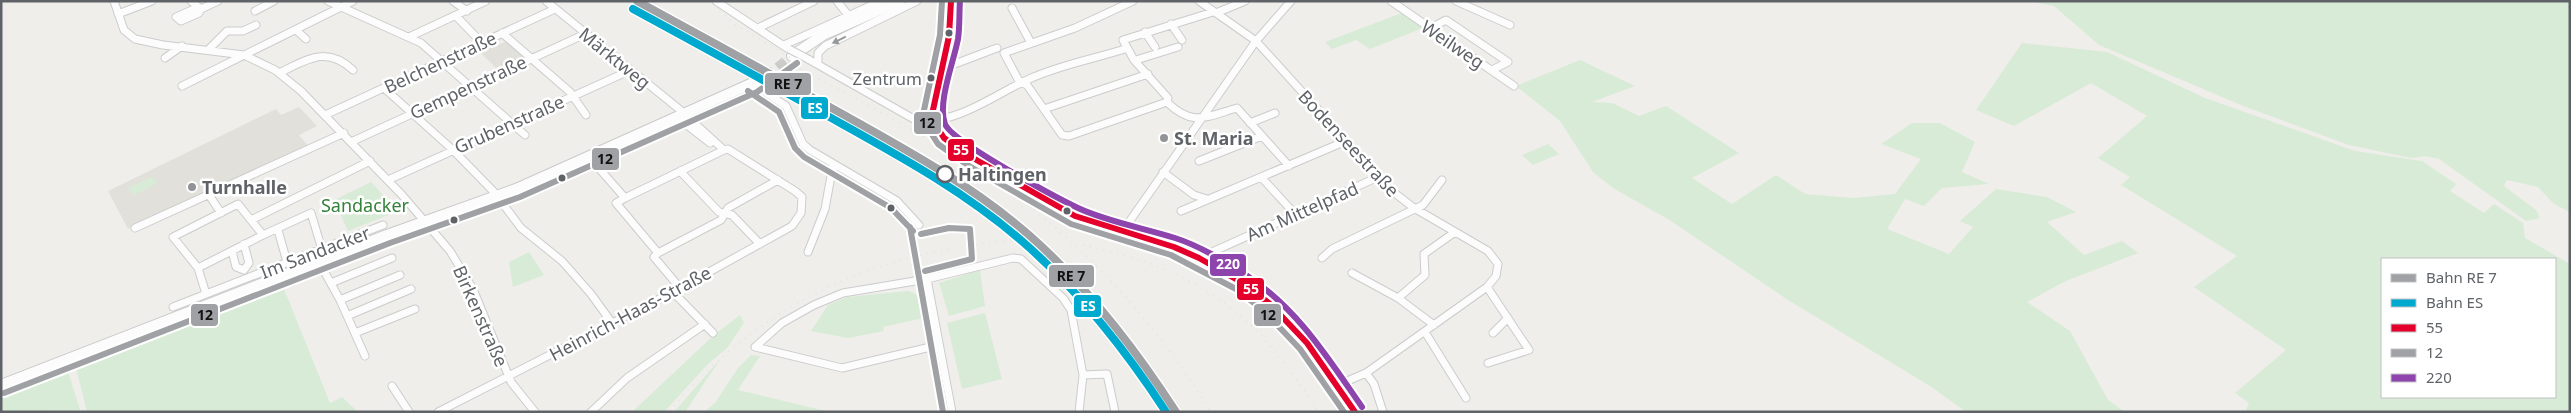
<svg xmlns="http://www.w3.org/2000/svg" width="2571" height="413" font-family="'Noto Sans',sans-serif">
<style>
.education{fill:#e2e0da}
.green{fill:#d8ebd6;fill-rule:evenodd}
.lines{fill:none;stroke-linecap:round;stroke-linejoin:round}
.secondary-tunnel{stroke:#cbcbca;stroke-width:10;stroke-dasharray:10 5;stroke-linecap:butt}
.street-casing{stroke:#cbcccc;stroke-width:9}
.secondary-casing{stroke:#cacacb;stroke-width:12}
.primary-casing{stroke:#d6cfb8;stroke-width:13}
.street{stroke:#fdfcfc;stroke-width:7}
.secondary{stroke:#fdfcfc;stroke-width:10}
.primary{stroke:#f4f2e9;stroke-width:11}
.rail{stroke:#e4e4e4;stroke-width:2;stroke-dasharray:1 6;stroke-linecap:butt}
.street-bridge-casing{stroke:#cbcccc;stroke-width:9;stroke-linecap:butt}
.street-bridge{stroke:#fdfcfc;stroke-width:7}
.bus-1-casing{stroke:#fff;stroke-width:10}
.bus-2-casing{stroke:#fff;stroke-width:10}
.bus-3-casing{stroke:#fff;stroke-width:10}
.bus-1{stroke:#e4002b;stroke-width:6}
.bus-2{stroke:#9fa1a4;stroke-width:6}
.bus-3{stroke:#8e44ad;stroke-width:6}
.rail-1-casing{stroke:#fff;stroke-width:11}
.rail-2-casing{stroke:#fff;stroke-width:11}
.rail-1{stroke:#9fa1a4;stroke-width:8}
.rail-2{stroke:#00a9ce;stroke-width:8}
.oneway{fill:#96999c}
.bus-dot{fill:#5f6368;stroke:#fff;stroke-width:2}
.poi-dot{fill:#919496;stroke:#fff;stroke-width:2}
.stop-dot{fill:#fff;stroke:#5f6368;stroke-width:2.5}
.labels{text-anchor:middle;dominant-baseline:central;stroke-width:5;stroke-linejoin:round;paint-order:stroke}
.bus-label{font-size:17px;fill:#5f6368;stroke:#fff;text-anchor:end}
.street-label{font-size:18px;fill:#5f6368;stroke:#fff}
.poi-label{font-size:18px;font-weight:bold;fill:#5f6368;stroke:#fff;text-anchor:start}
.stop-label{font-size:18px;font-weight:bold;fill:#5f6368;stroke:#fff;text-anchor:start}
.park-label{font-size:18px;fill:#35813a;stroke:#fff}
.line-badge{stroke:#fff;stroke-width:2}
.badge-label{font-size:14px;text-anchor:middle;font-weight:bold;fill:#fff}
.pale-badge-label{font-size:14px;text-anchor:middle;font-weight:bold;fill:#111}
</style>
<rect width="100%" height="100%" fill="#efeeea"/>
<path class="education" d="M491,39L497,45L508,41L526,59L499,71L476,48Z
M299,107L317,126L299,135L310,148L128,229L108,191L276,109L281,115Z"/>
<path class="green" d="M2027,1H2570V212L2554,204L2538,187L2507,180L2504,186L2536,210L2540,218L2526,221L2439,159L2425,156L2411,158L2349,145L2246,107L2099,45L2054,6Z
M1402,13L1423,28L1370,49L1356,40L1332,49L1325,42Z
M2022,43L2107,52L2205,98L2355,151L2422,161L2456,184L2450,191L2484,213L2494,204L2523,223L2525,238L2570,264V412H2245L2249,403L2235,393L2286,350L2194,287L2237,256L2121,185L2130,177L2098,158L2147,116L2091,83L2014,126L1976,110ZM2382,259H2555V397H2382Z
M1580,60L1635,86L1592,102L1612,103L1639,116L1666,106L1739,153L1692,178L1732,204L1776,175L1805,194L1854,198L1895,194L1921,159L1881,144L1912,123H1940L1975,142L1962,172L1989,184L1942,188L1924,206L1905,199L1887,229L1949,254L1973,227L1960,221L1996,189L2047,197L2076,212L2047,222L2084,255L2122,241L2138,253L2066,281L2027,302L2070,331L2108,400L2125,412H1966L1930,386L1788,300L1671,221L1613,188L1593,172L1560,121L1516,86Z
M1548,144L1559,154L1533,165L1522,155Z
M152,177L158,183L134,195L128,188Z
M371,182L398,211L348,231L334,200Z
M529,252L544,275L513,287L509,262Z
M980,270L985,306L949,316L939,283Z
M280,279L330,403L342,397L358,412H87L74,360Z
M908,291C922,294 922,305 924,318L883,327L884,331L848,338L811,331L828,305L848,297Z
M985,313L1002,379L962,389L947,323Z
M740,315L744,323L727,348L708,364L664,412H632L714,335Z
M751,355L760,356L738,390L830,412H704L715,403L738,368Z
M721,358L685,412H674Z
M67,368L80,410L1,412V393Z"/>
<g class="lines">
<path class="secondary-tunnel" d="M766,77L792,56"/>
<defs>
<path id="street" d="M114,1L124,30L135,39L163,45L244,55L275,70L301,91L402,195L450,251L473,289L511,382L535,412
M191,1L201,9L218,1
M328,1L421,43L525,135
M453,1L467,11
M716,1L787,48
M837,1L848,15
M1133,1L1075,28L1004,53L1019,81L1027,85L1062,135L1069,136L1167,102C1192,127 1206,117 1237,108L1289,166
M1199,1L1256,41L1392,191L1414,208L1488,251L1498,264L1496,276L1487,287L1366,373L1338,385
M1391,1L1514,86
M1456,1L1510,25
M1012,8L1031,43
M194,9L199,13L181,21L176,17Z
M197,11L201,9
M255,11L274,1
M1216,13L1245,1
M118,14L152,1
M456,16L481,42
M1171,24L1182,40
M758,28L814,1
M1429,29L1446,20L1508,62L1492,70
M296,30L306,39
M1145,32L1155,47
M502,33L570,92L586,115
M409,37L486,1
M784,45L881,1
M210,48L227,31H243L256,25
M165,58L182,46
M808,59L919,122C962,121 992,96 1029,79C1060,65 1093,59 1125,49
M1136,60L1178,47
M818,64V53L825,46L917,1
M944,65H952L997,48
M279,73C307,60 326,45 353,70
M753,84L786,106L803,144L810,150L897,201L919,225
M182,86L353,1
M384,88L453,150L494,192L521,228L562,261L591,294L612,323
M1167,102L1168,98L1134,60L1123,40L1213,12
M1044,109L1148,74
M325,115L555,9
M1250,123L1275,113
M653,133L683,122L710,143
M351,142L585,34
M589,157L625,198L616,203L658,253L654,257L680,288
M1199,161L1262,136
M680,171L719,212L732,215L760,244
M1163,172L1194,195L1207,199
M1261,177L1295,214
M388,180L631,70
M209,195L221,213
M625,198L724,150
M238,204L263,235L198,268L173,237Z
M1181,211L1346,141
M251,220L370,161
M135,228L344,133
M278,230L287,262
M1122,232L1256,41L1291,1
M263,235L311,213L324,256
M244,244L249,263L244,270
M232,251L236,267L244,270
M808,252L825,209L833,165
M658,253L721,220L728,208L778,180
M1199,258L1378,177
M1322,258L1332,249L1423,205L1442,180
M319,262L340,300L365,356
M198,268L206,294
M1352,273L1398,298L1434,325
M927,279L952,412
M331,283L392,258
M1487,287L1529,350L1488,363
M673,292L713,333
M1398,298L1425,275L1424,254L1455,232
M340,300L400,275
M173,307L383,225
M347,316L411,289
M1425,332L1466,398
M355,333L415,309
M1493,333L1508,318
M939,345L842,368L755,347L782,323L814,305L843,293L927,279L1013,258L1021,259L1063,298L1071,310L1083,375L1079,412
M1366,373L1374,384L1383,412
M1083,375L1107,374L1115,412
M392,386L409,412
M438,412L673,292L792,226L801,213L802,197L795,191L728,149L724,150L679,109L546,1
M591,412L627,378L705,324"/>
<path id="secondary" d="M792,56L823,35L900,1
M1,385L387,235L516,189L766,77"/>
<path id="primary" d="M951,1L949,36L933,110L937,127L944,138L973,158L1075,216L1174,247L1199,258L1241,282L1270,304L1307,343L1355,412"/>
</defs>
<use href="#street" class="street-casing"/>
<use href="#secondary" class="secondary-casing"/>
<use href="#primary" class="primary-casing"/>
<use href="#street" class="street"/>
<use href="#secondary" class="secondary"/>
<use href="#primary" class="primary"/>
<path class="rail" d="M709,1L733,23L791,58
M782,59C868,106 958,150 1035,211C1106,267 1163,335 1211,412
M1083,245C1197,269 1257,313 1318,412
M670,412C690,384 716,362 743,340C822,278 913,249 1012,240"/>
<defs>
<path id="street-bridge" d="M789,49L808,59"/>
</defs>
<use href="#street-bridge" class="street-bridge-casing"/>
<use href="#street-bridge" class="street-bridge"/>
<defs>
<path id="bus-1" d="M951,1L949,36L933,110L937,127L944,138L973,158L1075,216L1174,247L1199,258L1241,282L1270,304L1307,343L1355,412"/>
<path id="bus-2" d="M942,1L940,35L924,110L929,130L938,144L969,166L1071,224L1171,255L1236,289L1264,311L1300,349L1344,412
M748,91L779,112L795,148L804,157L891,208L913,231
M910,227L943,412
M921,234L949,228L970,229L972,259L925,271
M4,393L390,243L520,197L757,92L797,63"/>
<path id="bus-3" d="M960,1C959,13 960,26 958,39C954,61 937,103 945,124C951,141 1057,198 1078,208C1108,222 1144,228 1175,238C1200,246 1224,261 1246,275C1297,308 1328,358 1362,407"/>
</defs>
<use href="#bus-1" class="bus-1-casing"/>
<use href="#bus-2" class="bus-2-casing"/>
<use href="#bus-3" class="bus-3-casing"/>
<use href="#bus-1" class="bus-1"/>
<use href="#bus-2" class="bus-2"/>
<use href="#bus-3" class="bus-3"/>
<defs>
<path id="rail-1" d="M637,1C707,39 776,77 846,116C909,151 974,187 1029,235C1087,286 1134,347 1176,412"/>
<path id="rail-2" d="M633,9C703,47 773,85 842,124C905,159 968,194 1023,242C1079,291 1125,349 1166,412"/>
</defs>
<use href="#rail-1" class="rail-1-casing"/>
<use href="#rail-2" class="rail-2-casing"/>
<use href="#rail-1" class="rail-1"/>
<use href="#rail-2" class="rail-2"/>
</g>
<defs><path id="oneway-solid" d="M-6-.8H1V-3.2L6.5 0L1 3.2V.8H-6Z" transform="scale(1.25)"/></defs>
<use class="oneway" href="#oneway-solid" transform="translate(839 40) rotate(154)"/>
<g class="bus-dot">
<circle cx="949" cy="33" r="4.5"/>
<circle cx="931" cy="78" r="4.5"/>
<circle cx="562" cy="178" r="4.5"/>
<circle cx="891" cy="208" r="4.5"/>
<circle cx="1067" cy="211" r="4.5"/>
<circle cx="454" cy="220" r="4.5"/>
</g>
<g class="poi-dot">
<circle cx="1164" cy="138" r="5"/>
<circle cx="192" cy="187" r="5"/>
</g>
<circle class="stop-dot" cx="945" cy="174" r="8"/>
<g class="labels">
<g class="bus-label">
<text x="922" y="78">Zentrum</text>
</g>
<g class="street-label">
<text transform="translate(1453 44) rotate(34)">Weilweg</text>
<text transform="translate(615 58) rotate(39)">Märktweg</text>
<text transform="translate(440 62) rotate(-25)">Belchenstraße</text>
<text transform="translate(468 87) rotate(-25)">Gempenstraße</text>
<text transform="translate(509 124) rotate(-24)">Grubenstraße</text>
<text transform="translate(1349 143) rotate(47)">Bodenseestraße</text>
<text transform="translate(1302 211) rotate(-24)">Am Mittelpfad</text>
<text transform="translate(315 252) rotate(-21)">Im Sandacker</text>
<text transform="translate(630 313) rotate(-28)">Heinrich-Haas-Straße</text>
<text transform="translate(481 316) rotate(66)">Birkenstraße</text>
</g>
<g class="poi-label">
<text x="1174" y="138">St. Maria</text>
<text x="202" y="187">Turnhalle</text>
</g>
<g class="stop-label">
<text x="958" y="174">Haltingen</text>
</g>
<g class="park-label">
<text x="365" y="205">Sandacker</text>
</g>
</g>
<g class="line-badge">
<rect x="764" y="72" width="48" height="24" rx="5" fill="#9fa1a4"/>
<rect x="800" y="96" width="29" height="24" rx="5" fill="#00a9ce"/>
<rect x="913" y="111" width="29" height="24" rx="5" fill="#9fa1a4"/>
<rect x="947" y="138" width="28" height="24" rx="5" fill="#e4002b"/>
<rect x="591" y="147" width="29" height="24" rx="5" fill="#9fa1a4"/>
<rect x="1209" y="253" width="38" height="24" rx="5" fill="#8e44ad"/>
<rect x="1048" y="264" width="47" height="24" rx="5" fill="#9fa1a4"/>
<rect x="1236" y="277" width="29" height="24" rx="5" fill="#e4002b"/>
<rect x="1073" y="294" width="29" height="24" rx="5" fill="#00a9ce"/>
<rect x="1253" y="303" width="29" height="24" rx="5" fill="#9fa1a4"/>
<rect x="190" y="303" width="29" height="24" rx="5" fill="#9fa1a4"/>
</g>
<g class="badge-label">
<text x="815" y="113">ES</text>
<text x="961" y="155">55</text>
<text x="1228" y="269">220</text>
<text x="1251" y="294">55</text>
<text x="1088" y="311">ES</text>
</g>
<g class="pale-badge-label">
<text x="788" y="89">RE 7</text>
<text x="927" y="128">12</text>
<text x="605" y="164">12</text>
<text x="1071" y="281">RE 7</text>
<text x="1268" y="320">12</text>
<text x="205" y="320">12</text>
</g>
<rect width="2571" height="413" fill="none" stroke="#5f6368" stroke-width="5"/>
<rect x="2381" y="258" width="175" height="140" fill="#ffffff" stroke="#bfc1c3"/>
<rect x="2391" y="274" width="25" height="8" fill="#9fa1a4" stroke="#bfc1c3"/>
<text x="2426" y="283" font-size="15" fill="#5f6368">Bahn RE 7</text>
<rect x="2391" y="299" width="25" height="8" fill="#00a9ce" stroke="#bfc1c3"/>
<text x="2426" y="308" font-size="15" fill="#5f6368">Bahn ES</text>
<rect x="2391" y="324" width="25" height="8" fill="#e4002b" stroke="#bfc1c3"/>
<text x="2426" y="333" font-size="15" fill="#5f6368">55</text>
<rect x="2391" y="349" width="25" height="8" fill="#9fa1a4" stroke="#bfc1c3"/>
<text x="2426" y="358" font-size="15" fill="#5f6368">12</text>
<rect x="2391" y="374" width="25" height="8" fill="#8e44ad" stroke="#bfc1c3"/>
<text x="2426" y="383" font-size="15" fill="#5f6368">220</text>
</svg>
